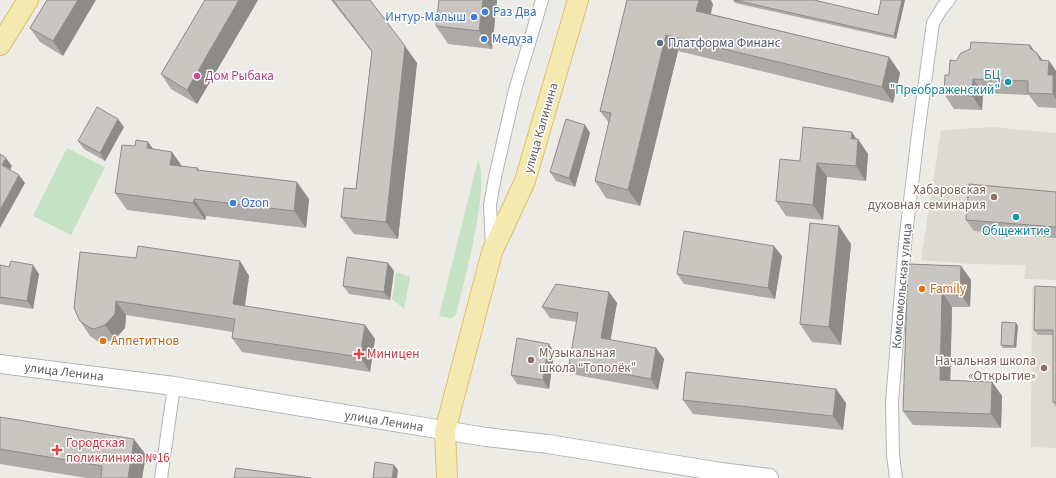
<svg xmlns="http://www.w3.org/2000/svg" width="1056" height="478" font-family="'Source Sans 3',sans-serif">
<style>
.education{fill:#dddad3}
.green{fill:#c5e2c5}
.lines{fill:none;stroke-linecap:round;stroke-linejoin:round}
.minor-casing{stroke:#b2b5b8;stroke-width:14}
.secondary-casing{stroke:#b1b4b8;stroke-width:20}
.primary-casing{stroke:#e0bd6c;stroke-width:22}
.minor{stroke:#fff;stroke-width:12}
.secondary{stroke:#fff;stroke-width:18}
.primary{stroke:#f5e9b2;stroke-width:20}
.wall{fill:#adaaa7}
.shaded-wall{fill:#8d8b88}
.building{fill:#c9c6c2;stroke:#8d8b88}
.shop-dot{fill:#3f7fe0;stroke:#fff;stroke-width:1.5}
.service-dot{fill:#5c6f8a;stroke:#fff;stroke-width:1.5}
.hotel-dot{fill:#d1479c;stroke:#fff;stroke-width:1.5}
.culture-dot{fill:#0f9aa8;stroke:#fff;stroke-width:1.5}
.education-dot{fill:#8d6e63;stroke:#fff;stroke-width:1.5}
.food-dot{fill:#e8710a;stroke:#fff;stroke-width:1.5}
.health-dot{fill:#e0444e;stroke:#fff;stroke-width:1.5}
.labels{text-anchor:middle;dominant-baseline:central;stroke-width:3;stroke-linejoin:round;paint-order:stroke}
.shop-label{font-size:13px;fill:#366cbe;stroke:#fff;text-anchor:start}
.service-label{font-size:13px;fill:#4e5e75;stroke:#fff;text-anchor:start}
.culture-label{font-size:13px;fill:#0d838f;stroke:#fff;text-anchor:end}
.hotel-label{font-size:13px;fill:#b23c85;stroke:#fff;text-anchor:start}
.street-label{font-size:13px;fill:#5d6063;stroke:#fff}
.education-label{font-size:13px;fill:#785e54;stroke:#fff;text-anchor:end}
.food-label{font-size:13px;fill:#c56008;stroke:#fff;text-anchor:start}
.health-label{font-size:13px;fill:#be3a42;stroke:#fff;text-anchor:start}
</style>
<rect width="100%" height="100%" fill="#edebe5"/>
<path class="education" d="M993,127L1056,133V280L1024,279L1026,265L969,264L921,260L941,130Z
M1032,287L1056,288V448L1031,447Z"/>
<path class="green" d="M67,148L105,167L71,235L33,216Z
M478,160C491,185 463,285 456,315L451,318L439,316Z
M396,272L410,277L404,309L392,299Z"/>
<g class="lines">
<defs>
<path id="minor" d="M492,247L490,205L495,177L515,90L542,0
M161,478L174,386
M896,478L893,455L892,402L905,243L918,134L933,23L942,8L949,0"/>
<path id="secondary" d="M0,364L174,386L486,437L548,444L721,472L769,478"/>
<path id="primary" d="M0,45L28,0
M447,478L445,431L492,252L525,181L578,0"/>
</defs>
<use href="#minor" class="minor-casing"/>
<use href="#secondary" class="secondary-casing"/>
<use href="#primary" class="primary-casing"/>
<use href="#minor" class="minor"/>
<use href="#secondary" class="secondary"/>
<use href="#primary" class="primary"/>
</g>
<path class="wall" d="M47,0L63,56L40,42L30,28Z
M205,0H258L197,104L171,89L161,74Z
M331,0H370L417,63L398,239L354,234L341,217L356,189L372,52Z
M439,0H497L492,49L448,44L436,26Z
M627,0L713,4L711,14L889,57L900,73L893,103L678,51L640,206L606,198L595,181L609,123L600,111Z
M733,0L878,15L881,0H905L896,39L735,3Z
M1030,45L1034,51L1037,53L1043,60L1049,61L1056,71V108L1038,107L1029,95L983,93L982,110L954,109L944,94L949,75Z
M585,125L590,133L575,187L556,181L550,172Z
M124,127L105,161L84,149L78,141Z
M857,139L868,154L866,181L827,177L823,220L786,216L776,201L800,161Z
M148,142L153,149L182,166L198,168L199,171L309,199L306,228L206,216L205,220L127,210L115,193L135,146Z
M1056,192V238L974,231L966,220Z
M851,244L841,345L812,342L800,324Z
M782,256L775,299L684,284L677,274Z
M136,258L240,261L249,276L245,306L365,325L375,339L370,372L242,352L232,338L233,332L126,315L125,328L115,339L104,343H100L90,336L80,321Z
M388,263L394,271L390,300L349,294L343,286Z
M908,264L961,266L971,280L970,307H952L950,380L992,382L1002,396L1001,428L913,425L903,411Z
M0,265L39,274L33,309L0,304Z
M1056,287V407L1053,402V335H1038L1034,330Z
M609,292L617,303L610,340L656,348L664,359L658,390L576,375L569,364L577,322L550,318L542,307Z
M1016,323L1018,326L1016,348H1003L1001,345Z
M554,352L549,389L517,384L511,375Z
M836,389L846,403L843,430L693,414L683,400Z
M0,417L146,455L142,478H87L0,464Z"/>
<path class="shaded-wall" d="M78,0H96L63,56L53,41Z
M239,0H258L197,104L187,90Z
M483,0H497L492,49L479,31Z
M699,0H711L713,4L707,27L696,11Z
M902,0H905L896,39L894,36Z
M666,35L678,51L640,206L628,190Z
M1030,45L1040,59L1030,48Z
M405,46L417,63L398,239L386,222Z
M1037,53L1047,67L1049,61L1056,71V99L1053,94L1048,75L1040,60Z
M889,57L900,73L893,103L882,87Z
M973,79L983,93L982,110L972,96Z
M118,119L124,127L105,161L100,153Z
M585,125L590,133L575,187L569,178Z
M852,132L858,141V139L868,154L866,181L856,166L851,139Z
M148,142L160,159L147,148Z
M172,152L184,169L170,165Z
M6,158L12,166L8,174L2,165Z
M817,163L827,177L823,220L813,205Z
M19,175L25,183L0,228V210Z
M297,182L309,199L306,228L294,211Z
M194,199L206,216L205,220L193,203Z
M839,226L851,244L841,345L829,327Z
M774,246L782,256L775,299L768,288Z
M240,261L249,276L243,318L233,304Z
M388,263L394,271L390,300L384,292Z
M33,265L39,274L33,309L27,301Z
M961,266L971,280L970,307L960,293Z
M609,292L617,303L609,349L601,338Z
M942,292L952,307L950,394L940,380Z
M116,301L126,315L125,328L115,339L105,325Z
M1016,323L1018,326L1016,348L1014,346Z
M365,325L375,339L370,372L360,357Z
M549,344L554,352L549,389L543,380Z
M656,348L664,359L658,390L651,379Z
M992,382L1002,396L1001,428L991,414Z
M836,389L846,403L843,430L833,416Z
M134,439L146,455L142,478H128Z
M394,465L398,470L397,478H392Z"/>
<path class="building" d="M47,0H78L53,41L30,28Z
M205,0H239L187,90L161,74Z
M333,0H370L405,46L386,222L341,217L344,188L356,189L372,51Z
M439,0H483L479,31L436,26Z
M627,0H699L696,11L889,57L882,87L666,35L628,190L595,181L611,113L600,111Z
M734,0H814L878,15L881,0H902L894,36Z
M971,42L1030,45V48L1037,53L1040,60L1049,61L1048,75H1053V94L1028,93V81L973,79L972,96L944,94L945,75H949L950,60L956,61L961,53L970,49Z
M97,107L118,119L100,153L78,141Z
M566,119L585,125L569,178L550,172Z
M803,127L852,132L851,139H858L856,166L817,163L813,205L776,201L780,159L800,161Z
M136,140L148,142L147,148L172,152L170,165L198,168L197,170L297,182L294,211L194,199L193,203L115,193L122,145L135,146Z
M0,154L6,158L2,165L19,175L0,210Z
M969,184L1056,192V227L966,220Z
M810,223L839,226L829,327L800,324Z
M684,231L774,246L768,288L677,274Z
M138,246L240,261L233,304L365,325L360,357L232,338L235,319L116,301L115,314L105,325L94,329L90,328L80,321L74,308L80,252L136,258Z
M347,257L388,263L384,292L343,286Z
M11,261L33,265L27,301L0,297V265L9,267Z
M908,264L961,266L960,293L942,292L940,380L992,382L991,414L903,411Z
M556,284L609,292L601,338L656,348L651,379L569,364L578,313L542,307Z
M1035,286L1056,287V402H1053V330H1034Z
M1002,322L1016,323L1014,346L1001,345Z
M517,338L549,344L543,380L511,375Z
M686,372L836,389L833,416L683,400Z
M0,417L134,439L128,478H101L102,466L0,449Z
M375,462L394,465L392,478H373Z
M236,468L311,478H234Z"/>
<g class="shop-dot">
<circle cx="485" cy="12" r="4"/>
<circle cx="474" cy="17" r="4"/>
<circle cx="484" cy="39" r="4"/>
<circle cx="233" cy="203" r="4"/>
</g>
<circle class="service-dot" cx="660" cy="43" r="4"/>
<circle class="hotel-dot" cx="197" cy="76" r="4"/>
<g class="culture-dot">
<circle cx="1008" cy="82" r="4"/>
<circle cx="1016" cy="217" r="4"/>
</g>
<g class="education-dot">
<circle cx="994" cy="197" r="4"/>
<circle cx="531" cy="360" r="4"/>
<circle cx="1044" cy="368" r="4"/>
</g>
<g class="food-dot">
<circle cx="922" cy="289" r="4"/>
<circle cx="103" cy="341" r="4"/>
</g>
<g class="health-dot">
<path d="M357 348h4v4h4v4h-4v4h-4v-4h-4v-4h4z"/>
<path d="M55 444h4v4h4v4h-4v4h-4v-4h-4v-4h4z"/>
</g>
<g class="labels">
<g class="shop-label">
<text x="493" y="12">Раз Два</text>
<text x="466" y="17" text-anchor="end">Интур-Малыш</text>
<text x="492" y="39">Медуза</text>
<text x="241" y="203">Ozon</text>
</g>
<g class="service-label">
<text x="668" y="43">Платформа Финанс</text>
</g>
<g class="culture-label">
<text x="1000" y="75">БЦ<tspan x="1000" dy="15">"Преображенский"</tspan></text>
<text x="1016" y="231" text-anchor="middle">Общежитие</text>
</g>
<g class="hotel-label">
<text x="205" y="76">Дом Рыбака</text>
</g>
<g class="street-label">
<text transform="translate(541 128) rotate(-74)">улица Калинина</text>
<text transform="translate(902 286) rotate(-85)">Комсомольская улица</text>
<text transform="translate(64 372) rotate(7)">улица Ленина</text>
<text transform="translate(384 421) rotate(9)">улица Ленина</text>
</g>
<g class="education-label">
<text x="986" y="190">Хабаровская<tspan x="986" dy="15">духовная семинария</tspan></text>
<text x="539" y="353" text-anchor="start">Музыкальная<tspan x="539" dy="15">школа “Тополёк"</tspan></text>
<text x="1036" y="361">Начальная школа<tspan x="1036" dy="15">«Открытие»</tspan></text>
</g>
<g class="food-label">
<text x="930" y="289">Family</text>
<text x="111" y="341">Аппетитнов</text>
</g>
<g class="health-label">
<text x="367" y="354">Миницен</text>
<text x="66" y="443">Городская<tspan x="66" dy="15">поликлиника №16</tspan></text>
</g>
</g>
</svg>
